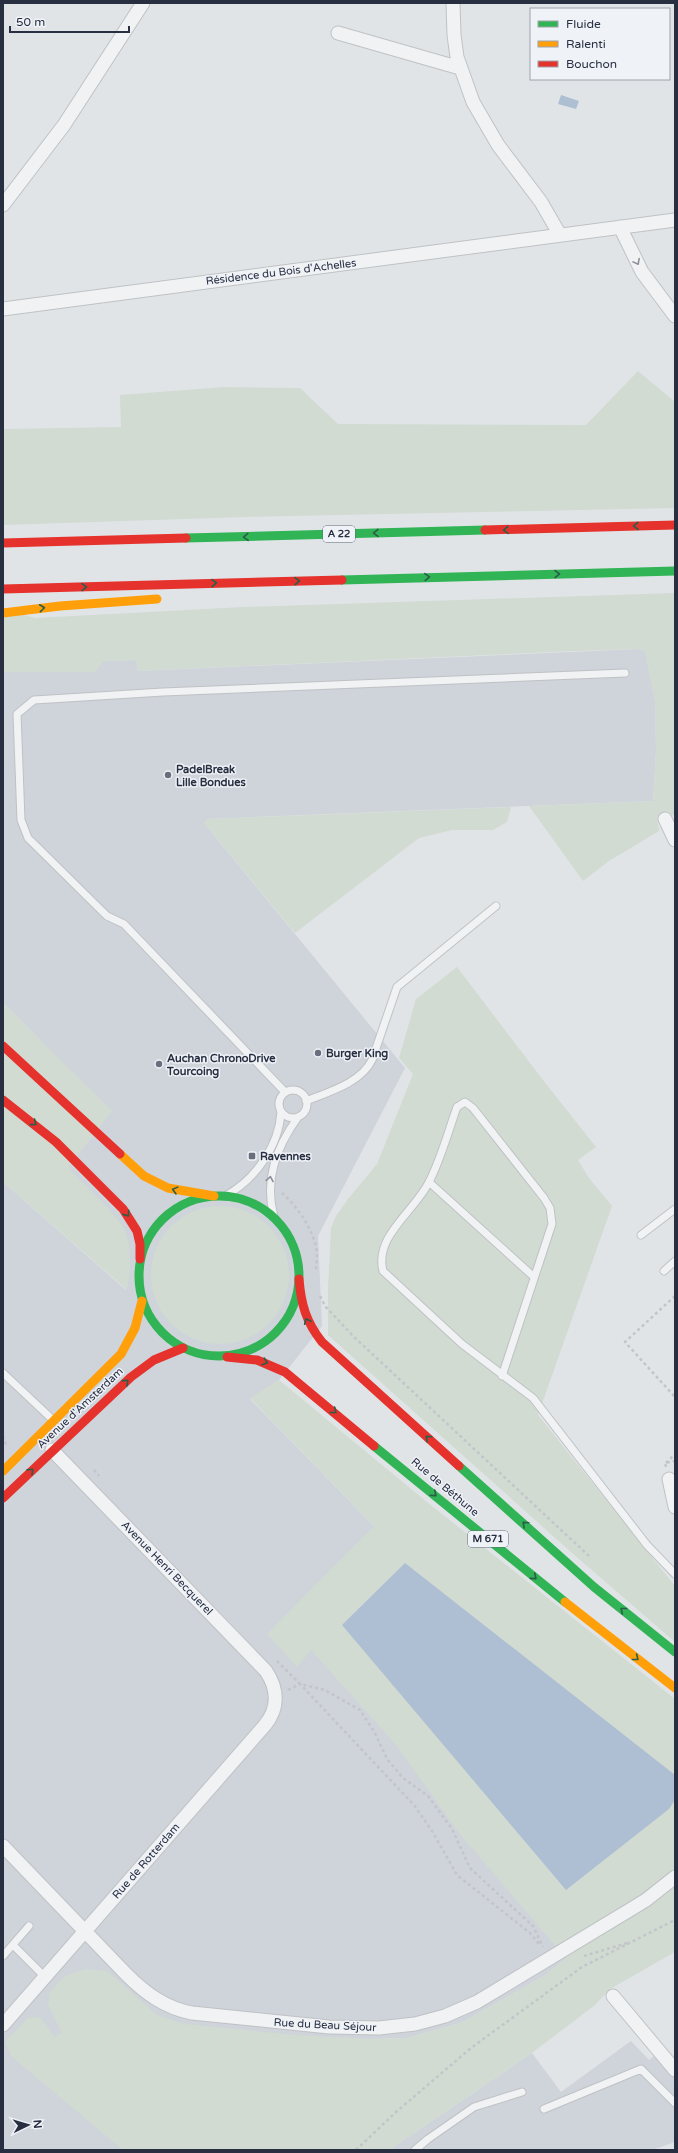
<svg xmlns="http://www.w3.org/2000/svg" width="678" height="2153" font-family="'Varela Round',sans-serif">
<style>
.built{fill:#cfd3da}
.green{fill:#d1dbd2}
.water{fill:#aebfd3}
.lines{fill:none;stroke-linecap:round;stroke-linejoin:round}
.lane-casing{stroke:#bfc2c5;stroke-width:9}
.street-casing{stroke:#bfc2c5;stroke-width:15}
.path{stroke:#c3c5ca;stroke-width:2.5;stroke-dasharray:3 3;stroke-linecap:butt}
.lane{stroke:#f1f2f3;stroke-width:7}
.street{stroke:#f1f2f3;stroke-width:13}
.fast{stroke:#30b455;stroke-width:9}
.slow{stroke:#ff9f0a;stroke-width:9}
.jam{stroke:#e5322d;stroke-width:9}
.oneway{stroke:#8c909a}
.oneway2{stroke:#2a5e48}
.poi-dot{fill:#686e7b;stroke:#eff2f7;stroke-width:1.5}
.labels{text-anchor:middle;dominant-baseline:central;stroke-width:3;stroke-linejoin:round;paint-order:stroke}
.shield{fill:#eff2f7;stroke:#636a78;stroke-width:1}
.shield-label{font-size:10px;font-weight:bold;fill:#272f41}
.street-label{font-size:11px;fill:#272f41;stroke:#eff2f7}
.poi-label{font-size:11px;font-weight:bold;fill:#272f41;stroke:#eff2f7;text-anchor:start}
</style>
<rect width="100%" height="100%" fill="#e1e4e7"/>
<path class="built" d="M639,649L645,651L655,700L656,751L653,801L207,819L204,823L405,1068L318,1236L322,1326L279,1380L250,1399L406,1559L675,1771L541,1929L567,1958L544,1976L463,2022L408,2038L371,2039L264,2150H3V1182L126,1290L68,1168L37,1037L3,1003V672H33L104,661L136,660L138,671Z
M631,2041L649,2060L657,2054L675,2075V2142L652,2150H389L532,2053L561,2092Z"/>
<path class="green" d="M638,371L675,402V508L245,517L3,525V429L121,427L120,395L224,387L300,388L338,424L586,425Z
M675,593V815L657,817L659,831L609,861L583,881L529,806L653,801L656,751L655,700L645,651L639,649L576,651L138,671L136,660L104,661L95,672H3V609L35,618L243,607Z
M511,807L507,822L493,830H452L419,838L295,933L204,823L207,819Z
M457,967L543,1080L596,1147L578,1160L589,1178L612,1206L538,1415L675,1586V1642L572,1553L328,1335V1290L331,1228L336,1216L348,1199L377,1164L413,1074L399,1058L416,999Z
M3,1003L112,1111L68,1168C85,1186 107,1205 121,1224C133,1240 131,1273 127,1290L3,1182Z
M151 1275a69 69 0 1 1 138 0a69 69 0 1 1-138 0Z
M279,1380L427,1502L675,1699V1952L610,1989L595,2005L532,2053L389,2150H123L11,2056L5,2042L28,2018L40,2017L54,2037L62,2033L48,2005L50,1992L65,1976L86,1969L107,1971L157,2015L185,2024L295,2035L371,2039L408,2038L463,2022L544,1976L566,1958L459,1833L396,1745L311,1650L297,1667L267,1634L374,1526L250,1398Z"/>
<path class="water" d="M561,95L579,101L576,109L558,104Z
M405,1563L675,1775V1800L669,1809L566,1890L342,1625Z"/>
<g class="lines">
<defs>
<path id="lane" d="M279 1104a14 14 0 1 1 28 0a14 14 0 1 1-28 0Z
M285,1092L124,924L107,916L28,838L21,820L17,714L34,700L163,692L625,673
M306,1101C328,1092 361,1083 372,1060L397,987L496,906
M429,1182L534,1277
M225,1196C255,1180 279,1146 281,1112
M274,1217C264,1180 276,1148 298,1117
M641,1235L675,1209
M664,1271L675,1261
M3,1373L53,1420
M502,1376L552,1224L550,1208L544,1198L473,1108L465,1102L457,1107C448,1132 441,1159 429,1182C415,1211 374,1236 383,1271L462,1344L533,1398L647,1545L675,1574
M13,1945L45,1977
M3,1956L29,1926
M544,2109L641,2069L675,2103
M415,2150L428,2139L474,2107L522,2092"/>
<path id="street" d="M453,3L454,35L457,57L473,102L498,145L541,202L560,235
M338,33L460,68
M3,205L64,125L143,3
M620,227L642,272L675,316
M3,309L675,220
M665,819L675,840
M669,1479L675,1507
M3,1846L126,1974C145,1993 165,2008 192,2013L329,2027L379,2028L415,2024L445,2016L477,2002L628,1911L646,1900L675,1877
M613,1996L675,2070
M3,2025L265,1725C279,1708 278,1689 266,1671L52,1450"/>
</defs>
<use href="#lane" class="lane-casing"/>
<use href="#street" class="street-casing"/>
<path class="path" d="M282,1193C297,1206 311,1227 316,1246C318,1254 316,1264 316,1272
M320,1296L325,1306L353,1336L589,1556
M675,1296L625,1342L675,1397
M3,1436L6,1445
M666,1463L675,1454
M666,1467L665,1463L675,1461
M94,1470L99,1476
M277,1661L300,1684L325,1690L360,1710L375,1733L387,1759L403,1778L428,1796L452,1829L470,1868L533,1926L543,1947
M288,1690L300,1684L414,1805L432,1831L457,1875L530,1933L540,1945
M584,1956L627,1943
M356,2150L396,2112L471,2048L582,1967L675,1920"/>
<use href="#lane" class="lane"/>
<use href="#street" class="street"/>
<path class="fast" d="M186,538L485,530
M342,580L675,571
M139 1276a80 80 0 1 1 160 0a80 80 0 1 1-160 0Z
M374,1446L565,1602
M459,1466L594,1587L675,1652"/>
<path class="slow" d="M3,613L60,606L157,599
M120,1154L144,1176L168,1188L214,1196
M3,1471L121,1354L135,1328L142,1301
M565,1602L675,1688"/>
<path class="jam" d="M485,530L675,525
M3,543L186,538
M3,589L342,580
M3,1046L120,1154
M3,1100L56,1142L123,1209L137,1231L140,1244V1259
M299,1279C301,1304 306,1322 322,1342L459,1466
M227,1357L257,1360L285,1372L374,1446
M3,1498L131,1377L154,1360L183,1348"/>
</g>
<defs><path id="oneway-chevron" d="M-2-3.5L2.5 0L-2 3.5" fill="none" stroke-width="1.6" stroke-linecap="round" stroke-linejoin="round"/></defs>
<g class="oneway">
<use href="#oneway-chevron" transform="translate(637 262) rotate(62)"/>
<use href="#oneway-chevron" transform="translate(270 1179) rotate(-80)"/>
</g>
<g class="oneway2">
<use href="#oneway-chevron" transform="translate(636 526) rotate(178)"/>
<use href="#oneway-chevron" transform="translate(506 530) rotate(178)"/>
<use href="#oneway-chevron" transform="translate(376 533) rotate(179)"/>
<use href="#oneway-chevron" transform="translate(246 537) rotate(178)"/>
<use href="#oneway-chevron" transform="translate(557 574) rotate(-1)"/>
<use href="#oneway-chevron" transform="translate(427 577) rotate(-2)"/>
<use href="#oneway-chevron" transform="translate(297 581) rotate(-2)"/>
<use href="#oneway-chevron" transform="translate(214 583) rotate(-1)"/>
<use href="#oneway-chevron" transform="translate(84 587) rotate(-2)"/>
<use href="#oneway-chevron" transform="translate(42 608) rotate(-6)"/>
<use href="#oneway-chevron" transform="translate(34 1123) rotate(37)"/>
<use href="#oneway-chevron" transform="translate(175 1190) rotate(-165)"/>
<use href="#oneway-chevron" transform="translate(127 1214) rotate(55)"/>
<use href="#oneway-chevron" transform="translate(307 1321) rotate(-115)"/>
<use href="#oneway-chevron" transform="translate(265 1362) rotate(18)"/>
<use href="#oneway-chevron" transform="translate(126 1382) rotate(-43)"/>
<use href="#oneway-chevron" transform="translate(334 1411) rotate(39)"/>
<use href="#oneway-chevron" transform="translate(428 1438) rotate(-138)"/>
<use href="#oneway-chevron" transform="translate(31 1471) rotate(-44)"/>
<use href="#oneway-chevron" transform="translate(434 1494) rotate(40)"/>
<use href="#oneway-chevron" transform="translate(525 1524) rotate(-138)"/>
<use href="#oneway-chevron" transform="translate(534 1577) rotate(40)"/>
<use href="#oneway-chevron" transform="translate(623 1610) rotate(-141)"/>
<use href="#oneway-chevron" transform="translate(636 1658) rotate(38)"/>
</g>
<g class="poi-dot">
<circle cx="168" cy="775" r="4"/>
<circle cx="318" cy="1053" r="4"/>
<circle cx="159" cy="1064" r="4"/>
<rect x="248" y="1152" width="8" height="8" rx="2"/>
</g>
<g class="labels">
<g class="shield">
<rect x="323" y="526" width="32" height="16" rx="3"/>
<rect x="468" y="1531" width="40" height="16" rx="3"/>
</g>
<g class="shield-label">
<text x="339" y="534">A 22</text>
<text x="488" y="1539">M 671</text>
</g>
<g class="street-label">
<text transform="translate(281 272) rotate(-7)">Résidence du Bois d'Achelles</text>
<text transform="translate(80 1408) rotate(-43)">Avenue d'Amsterdam</text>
<text transform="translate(445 1487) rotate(40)">Rue de Béthune</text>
<text transform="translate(167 1568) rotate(46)">Avenue Henri Becquerel</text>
<text transform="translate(146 1861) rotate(-49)">Rue de Rotterdam</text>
<text transform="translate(325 2025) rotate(3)">Rue du Beau Séjour</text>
</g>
<g class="poi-label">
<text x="176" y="769">PadelBreak<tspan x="176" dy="13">Lille Bondues</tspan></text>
<text x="326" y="1053">Burger King</text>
<text x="167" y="1058">Auchan ChronoDrive<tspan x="167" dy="13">Tourcoing</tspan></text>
<text x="260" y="1156">Ravennes</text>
</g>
</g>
<rect width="678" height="2153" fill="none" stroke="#272f41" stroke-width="8"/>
<rect x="530" y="8" width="140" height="72" fill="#eff2f7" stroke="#9fa4ae"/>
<rect x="538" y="21" width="20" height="6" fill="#30b455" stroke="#9fa4ae"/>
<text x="566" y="28" font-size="12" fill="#272f41">Fluide</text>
<rect x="538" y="41" width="20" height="6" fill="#ff9f0a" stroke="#9fa4ae"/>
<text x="566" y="48" font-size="12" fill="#272f41">Ralenti</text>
<rect x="538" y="61" width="20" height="6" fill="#e5322d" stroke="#9fa4ae"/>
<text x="566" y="68" font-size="12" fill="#272f41">Bouchon</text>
<g transform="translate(28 2125) rotate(85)" stroke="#eff2f7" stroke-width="3" paint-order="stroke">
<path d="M0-3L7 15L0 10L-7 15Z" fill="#272f41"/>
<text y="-6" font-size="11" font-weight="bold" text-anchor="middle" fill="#272f41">N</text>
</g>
<path d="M10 26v6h119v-6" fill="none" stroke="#272f41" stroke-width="2"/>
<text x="16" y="26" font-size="12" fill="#272f41" stroke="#eff2f7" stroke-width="3" paint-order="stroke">50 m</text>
</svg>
